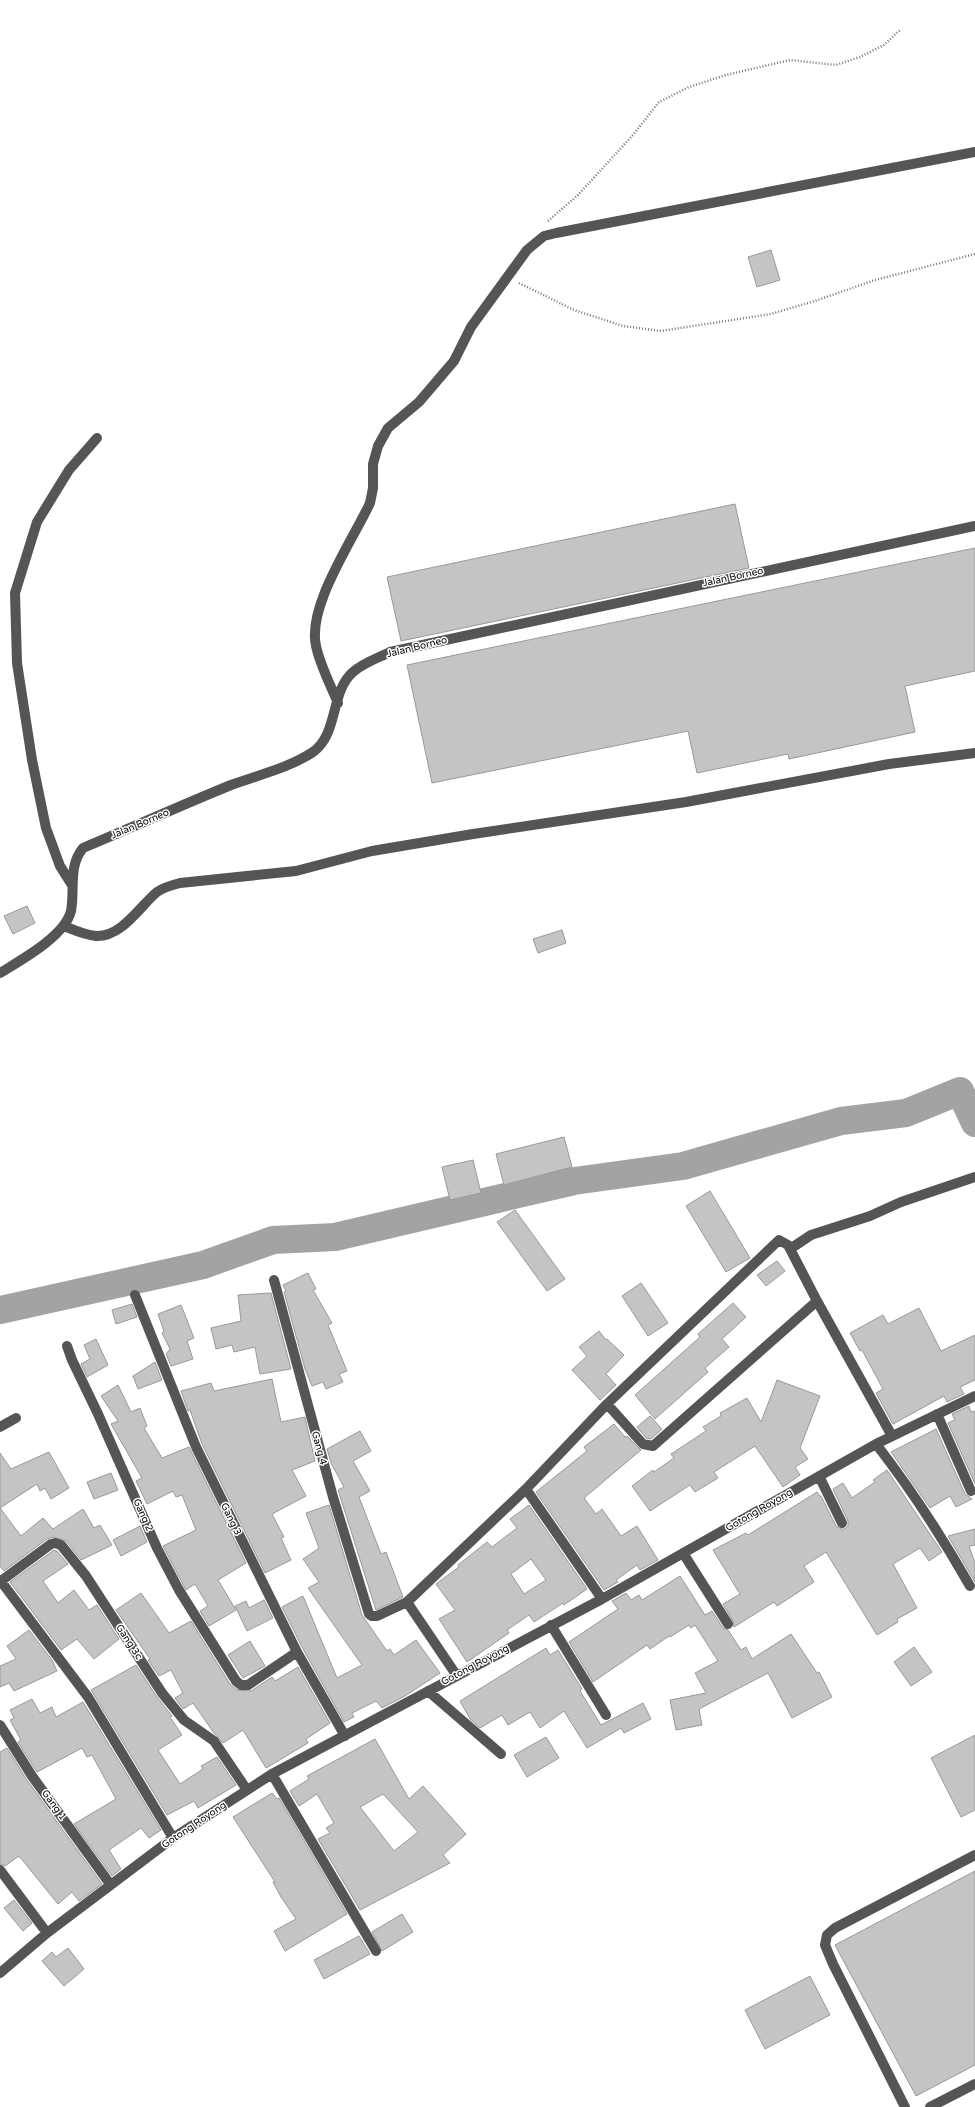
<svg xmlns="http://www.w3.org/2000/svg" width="975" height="2107" font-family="'Varela Round',sans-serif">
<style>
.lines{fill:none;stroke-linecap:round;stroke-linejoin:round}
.river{stroke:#a3a3a3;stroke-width:28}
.building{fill:#c4c4c4;stroke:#999;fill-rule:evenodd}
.path{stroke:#777;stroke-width:2.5;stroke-dasharray:1 2;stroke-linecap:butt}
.minor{stroke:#555;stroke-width:10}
.labels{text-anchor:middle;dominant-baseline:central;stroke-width:3;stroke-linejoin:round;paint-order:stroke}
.street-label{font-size:10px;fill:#000;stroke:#fff}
</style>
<rect width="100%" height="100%" fill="#fff"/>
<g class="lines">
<path class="river" d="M0,1310L203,1265L273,1240L335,1237L574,1181L683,1166L841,1121L906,1113L960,1091L975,1123"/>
</g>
<path class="building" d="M771,250L780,280L757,287L748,257Z
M735,504L749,568L401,641L387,577Z
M975,548V671L905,686L915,732L789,759L788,754L697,773L688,731L432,783L407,665Z
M27,906L35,923L13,934L4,916Z
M562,930L566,943L538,953L533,939Z
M564,1137L572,1167L504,1185L496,1154Z
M473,1160L481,1193L450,1200L442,1167Z
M710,1191L750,1258L726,1272L686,1206Z
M515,1210L565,1279L547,1291L497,1222Z
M777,1261L785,1271L766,1286L757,1275Z
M308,1273L316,1289L313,1290L332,1323L328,1325L347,1371L339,1374L343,1382L326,1389L323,1382L312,1386L305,1369L284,1292L286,1291L283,1285Z
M641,1283L668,1323L648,1336L622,1296Z
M271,1293L291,1369L260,1374L255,1347L234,1352L232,1345L216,1349L211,1328L241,1321L238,1295Z
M733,1303L746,1317L722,1339L729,1347L705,1368L708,1372L655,1419L635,1395L700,1337L698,1334Z
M132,1304L137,1317L116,1324L112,1310Z
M181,1305L194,1338L187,1341L193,1359L171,1366L166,1354L170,1349L162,1333L164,1331L158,1314Z
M919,1308L941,1351L975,1335V1380L960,1387L964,1394L947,1402L944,1396L893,1424L876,1393L883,1389L862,1350L860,1351L850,1333L883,1315L888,1324Z
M599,1331L606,1340L607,1339L624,1355L606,1374L616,1385L600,1400L572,1370L587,1356L579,1347Z
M96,1339L108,1365L87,1377L81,1364L90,1359L84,1345Z
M155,1362L162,1380L138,1389L133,1376Z
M272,1379L281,1422L305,1417L315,1461L292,1470L306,1496L272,1514L284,1537L281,1538L291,1560L265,1573L202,1444L190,1410L188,1411L181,1391L211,1383L214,1391Z
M777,1380L820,1396L800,1448L808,1459L795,1467L800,1475L783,1487L755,1446L714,1472L718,1478L695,1492L690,1485L650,1511L632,1486L653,1470L654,1472L674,1458L671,1454L706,1431L703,1427L721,1416L720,1413L747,1398L761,1422Z
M118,1385L131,1412L140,1408L147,1426L144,1428L162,1458L189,1447L246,1563L218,1580L236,1610L209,1626L200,1611L208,1606L195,1584L186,1590L163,1546L196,1530L182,1495L176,1497L173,1491L147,1504L136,1481L142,1478L111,1424L118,1421L101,1396Z
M969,1406L971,1412L975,1411V1484L948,1423L955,1420L952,1414Z
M650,1416L662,1429L651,1439L646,1438L637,1427Z
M614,1424L625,1437L627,1436L641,1450L584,1498L596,1514L602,1509L621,1536L637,1526L658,1560L640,1570L637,1565L616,1580L618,1582L604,1590L536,1492L587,1451L584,1447Z
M936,1429L965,1494L972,1499L956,1507L950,1496L930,1508L891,1452Z
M360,1431L371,1451L353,1461L370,1491L359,1497L381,1554L386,1552L403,1597L376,1610L338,1490L344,1487L331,1463L327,1449Z
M49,1452L69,1488L51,1499L45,1488L40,1491L37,1484L0,1508L21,1536L43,1518L53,1529L83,1509L94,1528L100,1525L112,1545L81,1560L66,1541L53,1537L47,1539L4,1571L0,1566V1453L11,1469Z
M887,1470L942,1552L929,1561L920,1548L893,1564L917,1608L897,1619L898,1622L877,1635L826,1552L804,1566L814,1582L777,1606L774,1602L734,1627L733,1621L723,1604L740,1594L713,1550L746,1533L748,1535L817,1492L820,1496H821L836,1526L841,1529H844L848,1526V1521L833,1489L843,1483L852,1498L875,1482L873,1480Z
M111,1473L118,1490L94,1499L87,1482Z
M329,1505L362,1615L387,1651L390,1649L394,1655L416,1640L440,1673L405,1696L382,1708L376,1701L352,1713L354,1717L344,1722L303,1649L282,1607L303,1596L337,1678L362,1665L308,1588L319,1582L303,1559L319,1548L306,1513Z
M529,1505L587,1589L564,1605L563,1603L534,1622L529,1615L507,1630L509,1633L467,1662L439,1619L455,1610L436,1584L459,1567L458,1565L487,1542L492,1547L517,1528L510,1519ZM531,1559L546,1580L524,1594L511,1574Z
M140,1526L147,1542L121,1556L113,1540Z
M975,1529V1545L969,1546L975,1563V1582L948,1536Z
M54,1550L57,1551L68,1564L43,1581L58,1603L74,1590L89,1610L97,1605L119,1639L94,1659L77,1639L61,1650L10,1582Z
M680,1576L705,1615L712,1611L723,1628L728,1630L741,1650L746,1647L752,1659L791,1634L817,1673L819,1672L832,1697L792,1718L768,1673L699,1709L702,1725L676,1730L670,1700L706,1693L695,1673L718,1661L695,1625L691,1628L689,1625L670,1637L669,1636L650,1649L647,1645L593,1682L569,1642L618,1609L612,1601L626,1593L631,1600L639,1595L642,1600Z
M141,1593L169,1633L191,1621L230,1684L237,1690L251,1691L272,1677L275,1681L298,1667L330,1723L306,1739L308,1743L266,1768L243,1730L223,1743L214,1733L193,1703L183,1709L175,1698L183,1693L171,1670L159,1676L148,1660L150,1659L116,1610Z
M264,1600L273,1618L247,1631L235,1606L246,1601L249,1608Z
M29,1630L52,1660L57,1671L14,1691L9,1683L0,1687V1666L16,1659L7,1646Z
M250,1641L265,1666L243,1678L228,1655Z
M914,1647L932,1672L911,1686L894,1662Z
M546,1648L550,1655L558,1650L582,1689L580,1691L601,1725L643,1703L651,1719L624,1733L621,1728L587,1748L564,1711L540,1728L530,1712L508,1725L502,1715L480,1728L470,1719L460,1701Z
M136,1665L157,1697L172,1716L170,1717L182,1735L158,1750L180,1784L203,1769L201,1766L217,1757L236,1785L198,1808L194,1801L167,1815L91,1690Z
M32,1699L40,1713L52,1707L56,1717L83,1702L161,1830L149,1838L141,1828L109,1850L121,1869L112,1876L74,1824L116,1799L92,1755L87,1757L82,1748L37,1772L18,1742L21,1740L10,1720L14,1718L10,1710Z
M975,1735V1810L961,1817L931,1758Z
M546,1737L559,1758L527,1777L514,1755Z
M375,1739L409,1799L423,1786L466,1834L443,1855L450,1863L360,1910L318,1839L330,1833L326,1828L334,1823L317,1794L299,1806L290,1791L309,1779L307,1776ZM383,1794L418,1832L394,1851L360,1807Z
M7,1748L27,1780L102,1884L79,1901L72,1892L58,1904L19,1856L5,1866L0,1864V1752Z
M272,1793L277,1799L279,1798L347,1914L285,1951L274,1931L296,1919L281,1897L273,1882H275L233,1817Z
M975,1871V2065L916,2096L835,1945Z
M14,1900L32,1923L23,1931L4,1908Z
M402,1914L413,1932L382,1951L372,1932Z
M359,1936L370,1954L324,1979L314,1960Z
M68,1948L84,1969L64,1986L42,1961L52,1952L56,1957Z
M810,1976L830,2015L765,2049L745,2010Z"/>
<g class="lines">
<path class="path" d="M548,221L578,195L633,135L659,102L689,87L726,75L790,60L836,65L860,57L884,45L900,30
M519,283L574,310L623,326L661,331L771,314L818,300L875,280L975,254"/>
<path class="minor" d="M338,703C330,684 320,665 316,646C307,606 353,540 370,503L373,488V464L378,446L388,428L419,402L454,361L471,327L527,250L544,236L556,233L975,152
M72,885L60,866L46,828L32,760L17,663L15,593L37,522L69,470L97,438
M64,926C74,930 85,935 96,936C122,937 140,906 157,892C164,887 172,885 180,883L296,871L372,851L473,834L686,802L889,764L975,753
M0,973C21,960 65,936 71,911C75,890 68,866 83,848C133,827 182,805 231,785C258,775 289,768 313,752C339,733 330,692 353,672C363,663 378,658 390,652L975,526
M790,1249L811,1235L870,1216L901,1202L975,1177
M274,1280L333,1497L369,1614L372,1616H377L407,1602L526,1489L607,1404L779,1240L788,1245L817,1301L892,1436
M135,1295L196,1447L297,1652L345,1736
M67,1346L72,1360L98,1414L157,1548L179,1590L236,1681L241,1685H248L297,1652
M607,1404L643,1444L653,1446L817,1301
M937,1414L971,1491
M0,1427L16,1418
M876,1444C911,1489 942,1537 970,1586
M819,1476L842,1523
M526,1489L602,1599
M683,1553L728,1624
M0,1580L88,1697L173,1838
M1,1581L51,1544L55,1543L61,1545L86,1576L162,1693L184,1720L214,1741L247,1790
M407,1602L457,1676
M551,1625L606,1715
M428,1691L501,1754
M0,1725L32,1776L110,1884
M272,1774L376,1951
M0,1870L47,1933
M0,1973L47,1933L173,1838L272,1774L602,1599L876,1444L975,1396
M905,2107L833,1964L825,1945L827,1935L835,1928L975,1855
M930,2107L975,2084"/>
</g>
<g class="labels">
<g class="street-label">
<text transform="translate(733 577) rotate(-12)">Jalan Borneo</text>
<text transform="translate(417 647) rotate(-14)">Jalan Borneo</text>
<text transform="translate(140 824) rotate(-23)">Jalan Borneo</text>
<text transform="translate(319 1448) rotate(75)">Gang 4</text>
<text transform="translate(759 1510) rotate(-30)">Gotong Royong</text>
<text transform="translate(143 1515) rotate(66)">Gang 2</text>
<text transform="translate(231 1519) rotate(64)">Gang 3</text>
<text transform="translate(129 1642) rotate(57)">Gang 3c</text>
<text transform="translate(475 1665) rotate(-28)">Gotong Royong</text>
<text transform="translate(54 1805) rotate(54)">Gang 1</text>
<text transform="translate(194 1825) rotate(-34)">Gotong Royong</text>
</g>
</g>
</svg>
